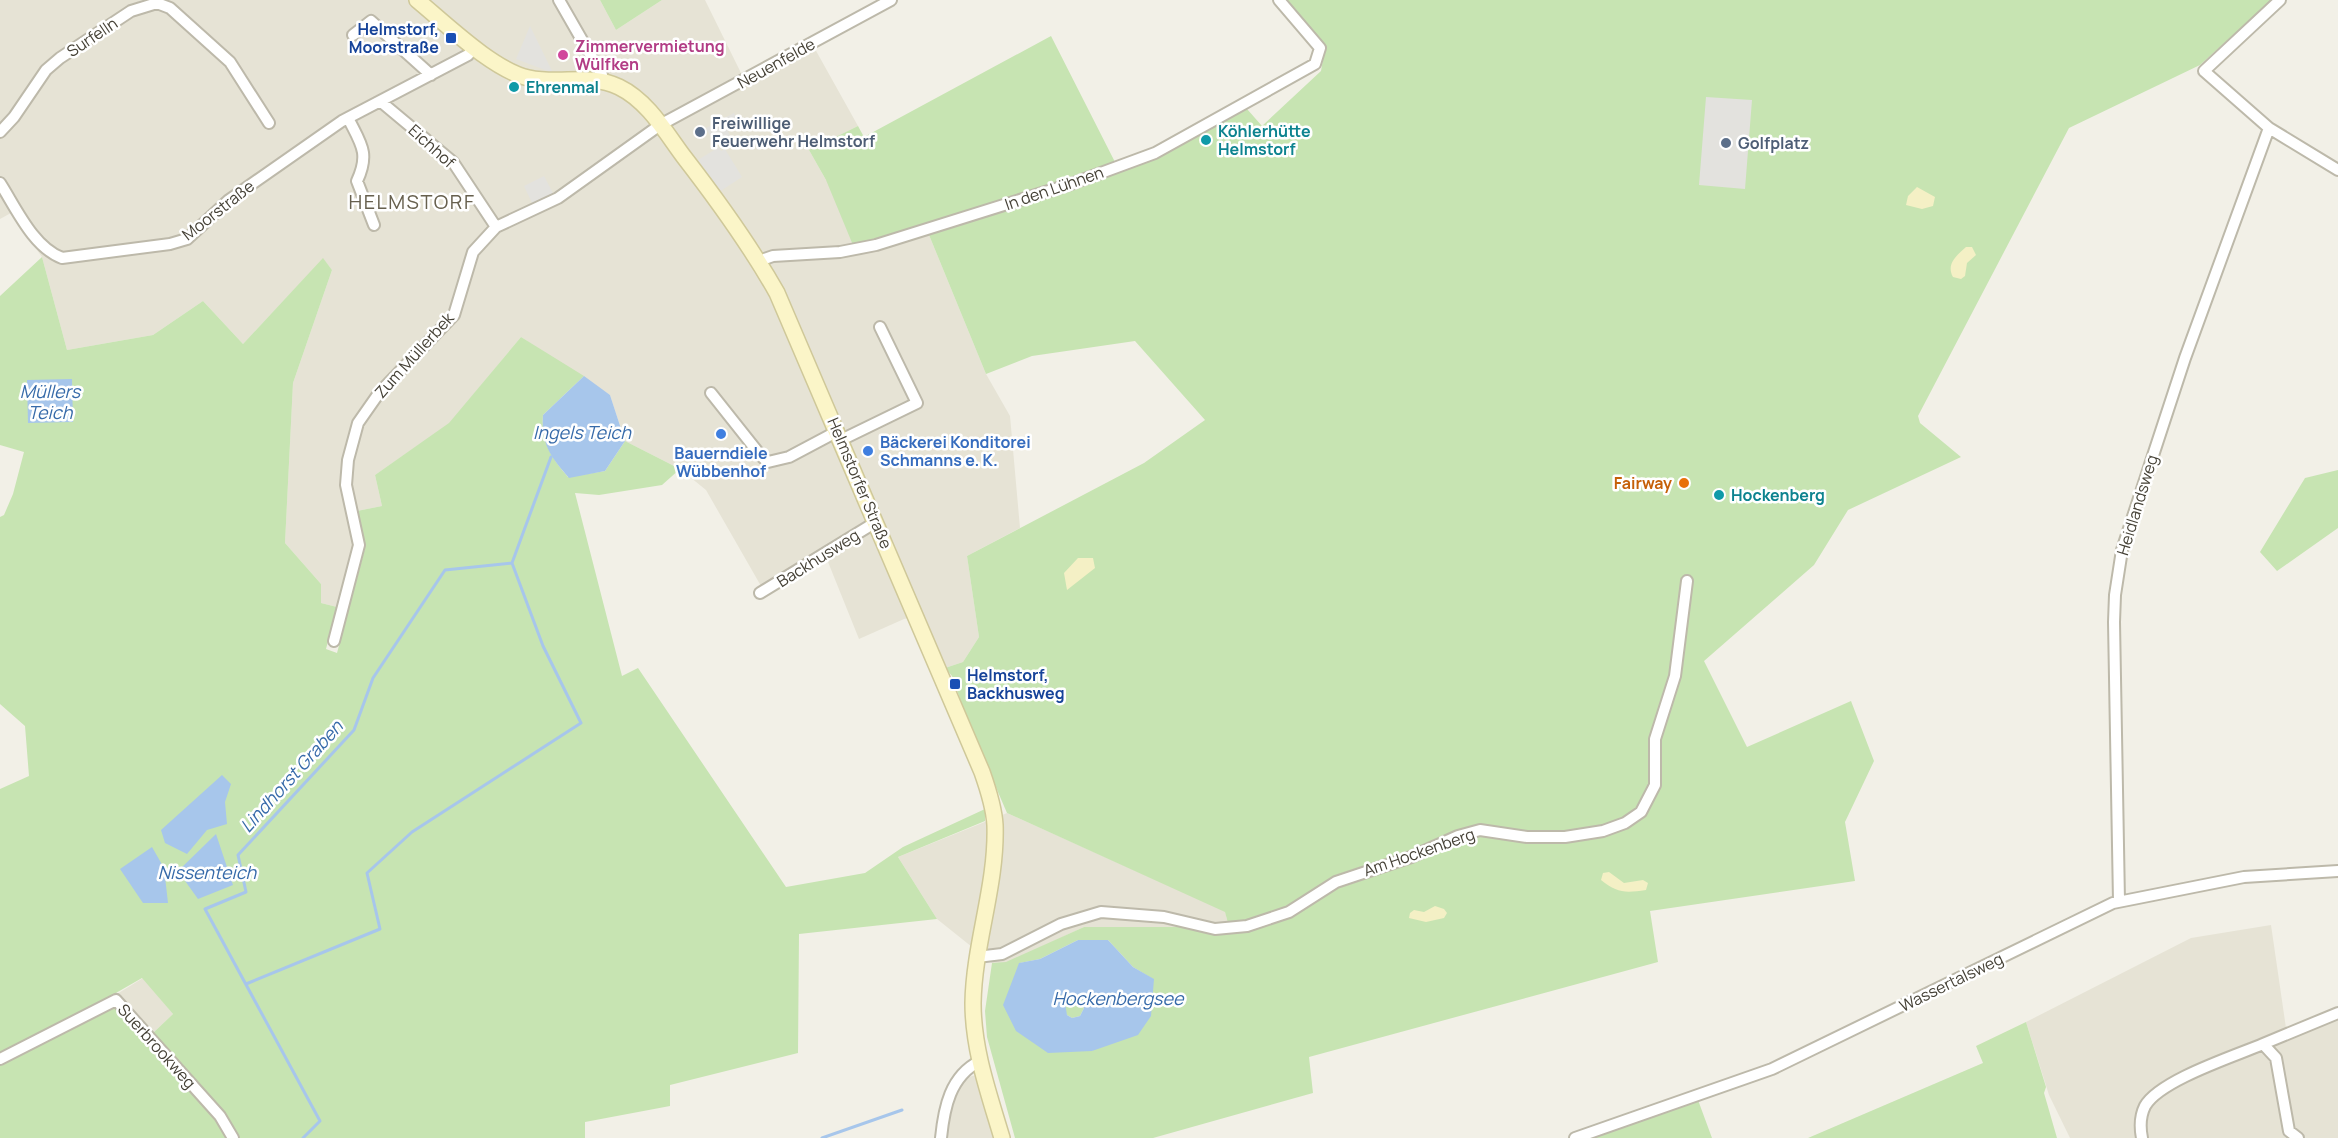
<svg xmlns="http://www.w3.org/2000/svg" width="2338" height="1138" font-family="Manrope,sans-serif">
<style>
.residential{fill:#e6e3d5}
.green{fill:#c7e4b2;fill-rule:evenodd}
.sand{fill:#f4f0c5}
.parking{fill:#e3e2de}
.water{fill:#a7c6eb;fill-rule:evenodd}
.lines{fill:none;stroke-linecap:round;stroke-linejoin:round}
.stream{stroke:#a7c6eb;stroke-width:3}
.minor-casing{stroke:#bdb9aa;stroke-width:14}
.secondary-casing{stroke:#cfc899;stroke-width:18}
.minor{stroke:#fff;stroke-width:10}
.secondary{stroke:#fbf5c8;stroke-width:15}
.transit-dot{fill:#1a4fb4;stroke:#fff;stroke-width:2}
.hotel-dot{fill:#d1479c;stroke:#fff;stroke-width:2}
.culture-dot{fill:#0f9aa8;stroke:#fff;stroke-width:2}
.service-dot{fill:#5c6f8a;stroke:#fff;stroke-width:2}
.shop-dot{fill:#3f7fe0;stroke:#fff;stroke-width:2}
.food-dot{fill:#e8710a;stroke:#fff;stroke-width:2}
.labels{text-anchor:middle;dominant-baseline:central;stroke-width:5;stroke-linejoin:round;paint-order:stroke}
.transit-label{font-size:16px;font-weight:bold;fill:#164399;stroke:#fff;text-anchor:end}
.street-label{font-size:16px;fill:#454136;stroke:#fff}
.hotel-label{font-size:16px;font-weight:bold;fill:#b23c85;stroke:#fff;text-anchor:start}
.culture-label{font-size:16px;font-weight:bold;fill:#0d838f;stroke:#fff;text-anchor:start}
.service-label{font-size:16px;font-weight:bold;fill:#4e5e75;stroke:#fff;text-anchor:start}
.shop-label{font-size:16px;font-weight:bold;fill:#366cbe;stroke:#fff;text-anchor:start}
.food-label{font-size:16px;font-weight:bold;fill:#c56008;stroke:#fff;text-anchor:end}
.water-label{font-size:18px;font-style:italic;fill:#366aa9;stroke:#fff}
.quarter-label{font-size:20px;letter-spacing:1.5px;fill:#67604e;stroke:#fff}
</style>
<rect width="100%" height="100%" fill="#f2f0e7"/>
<path class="residential" d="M0,0H600L616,30L662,0H705L741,73L751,85L815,49L858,126L809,150L826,180L927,230L986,374L1010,416L1020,528L967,556L979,637L963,662L945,668L922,615L904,619L859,639L826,557L765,593L706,490L680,469L625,441L610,395L521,337L449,424L375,475L382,506L347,513L354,545L337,607L321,603V584L285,543L293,383L332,270L323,259L243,344L203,301L153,335L67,350L42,257L11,213L0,219Z
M1007,813L1225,911L1229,928L1084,927L1006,963H992L937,919L898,857Z
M2271,925L2286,1028L2338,1008V1138H2070L2049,1095L2026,1022L2191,938Z
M143,978L173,1014L153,1033L117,994Z
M980,1074L998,1138H944L957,1091L965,1078Z"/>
<path class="green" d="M600,0H662L616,30Z
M1285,0H2272L2200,65L2069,128L1918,416L1920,423L1961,457L1848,510L1814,565L1704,661L1747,747L1851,701L1874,761L1845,822L1855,881L1650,911L1658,962L1309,1057L1313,1093L1153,1138H1015L987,1037L985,1011L992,963L1006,962L1084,927H1229L1225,912L1007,813L968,722L952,676L945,668L963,662L979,637L967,556L1144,463L1205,420L1135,341L1032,356L986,374L927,230L855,250L826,180L809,150L858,126L864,137L1051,36L1117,166L1154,150L1240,101L1262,126L1321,71L1325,47ZM1078,940H1108L1133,967L1153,979L1092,1051H1072L1020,963L1040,959Z
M42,257L67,350L153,335L203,301L243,344L323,258L332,270L293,383L285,543L321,584V603L337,607L326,649L337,653L365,548L357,511L382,506L375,475L449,423L521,337L584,376L543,415C541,442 551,457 568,477L605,471L625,441L680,469L662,485L599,495L575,493L622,676L638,668L786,887L865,873L903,847L985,809V821L898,857L937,919L799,934L798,1053L670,1085V1106L585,1122V1138H238L153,1033L173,1014L142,978L62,1024L0,1054V789L29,776L25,726L0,704V517L4,515L13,494L24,452L0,445V296Z
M2338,470V528L2277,571L2260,552L2305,478Z
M1058,994L1082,998L1084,1008L1080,1016L1072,1018L1067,1015L1056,998Z
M116,1004L218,1120L228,1138H0V1063Z
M2026,1022L2046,1087L2044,1093L2057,1138H1808L1983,1063L1976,1046Z
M1698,1100L1712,1138H1587Z"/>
<path class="sand" d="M1917,187L1935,197L1933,206L1922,209L1906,205L1908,196Z
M1966,247H1972L1976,255L1967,263L1965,276L1961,279L1953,277C1946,264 1956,256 1966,247Z
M1078,558H1093L1095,568L1067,590L1064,573Z
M1609,872L1624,883L1643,880L1648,883L1646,890C1625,893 1617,893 1601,880L1603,873Z
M1435,906L1444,909L1447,913L1444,918L1426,922L1409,918L1410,913L1414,910L1424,912Z"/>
<path class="parking" d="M530,26L553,73L516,59Z
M1706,97L1752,100L1745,189L1699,185Z
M734,113L740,125L728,131L730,136L715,145L706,128Z
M719,147L721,151L725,149L742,177L719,192L698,160Z
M544,176L554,195L533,205L524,186Z"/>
<path class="water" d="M584,376L610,395L625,441L605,471L569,478C550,456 541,444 543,415Z
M72,379L73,422L28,423L27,380Z
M222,775L231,784L225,802L227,824L207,830L187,854L165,843L161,830Z
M216,834L233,885L198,899L178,871Z
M152,847L164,868L168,903H143L120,869Z
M1078,940H1108L1133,967L1154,979L1151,1016L1138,1035L1092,1051L1048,1053L1016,1031L1003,1005L1019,963L1040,959ZM1058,995L1082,999L1084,1008L1080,1016L1072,1018L1067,1015L1065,1003L1056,998Z"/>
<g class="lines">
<path class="stream" d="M246,984L380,929L367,873L412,832L581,723L543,646L512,563
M303,1138L320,1121L205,909L246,892L238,855L354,730L373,678L445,570L512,563L551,457
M822,1138L902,1110"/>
<defs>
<path id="minor" d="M559,0L602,75L601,81
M2280,0L2204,71L2269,128L2338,170
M353,35L371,21L431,75
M380,101L453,162L496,227
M348,118C361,144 370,153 357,181L374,225
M0,132L14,117L46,70L60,58L131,11L157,3L170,8L230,62L269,123
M0,183C16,208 33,247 62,258L170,244L187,239L229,200L342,121L468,55L474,47
M759,261L773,256L840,252L876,245L1071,184L1155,153L1315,64L1320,48L1279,0
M711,393L761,456L768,462L789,457L838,431
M841,440L917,403L880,327
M760,593L876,522
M334,641L359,545L346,485L348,460L358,423L379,393L454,315L473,252L496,227L558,198L660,125L891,0
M2119,901L2114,622L2115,595L2122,550L2185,358L2269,128
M977,957L1002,954L1061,924L1101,912L1164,917L1215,929L1247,926L1289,912L1336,882L1411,857L1458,836L1480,830L1527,837H1565L1603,831L1625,823L1641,812L1655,785V739L1675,676L1687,581
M2263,1044L2338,1013
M0,1059L116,1000L220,1116L233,1138
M941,1138C944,1108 950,1076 980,1061
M1575,1138L1772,1069L2113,903L2244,877L2338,871
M2142,1138C2140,1128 2140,1116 2145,1106C2160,1080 2235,1056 2263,1044L2276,1058L2289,1131L2298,1138"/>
<path id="secondary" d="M417,0C445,23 494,71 529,78C560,85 589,73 619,87C648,101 666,133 684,157C718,201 750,245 777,293L982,772C988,789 994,807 995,825C997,885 974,943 973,1003C973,1050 989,1094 1002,1138"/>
</defs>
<use href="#minor" class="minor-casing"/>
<use href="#secondary" class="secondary-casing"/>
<use href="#minor" class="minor"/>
<use href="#secondary" class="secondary"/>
</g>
<g class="transit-dot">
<rect x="445" y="32" width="12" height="12" rx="3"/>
<rect x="949" y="678" width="12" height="12" rx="3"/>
</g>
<circle class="hotel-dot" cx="563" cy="55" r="6"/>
<g class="culture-dot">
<circle cx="514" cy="87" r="6"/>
<circle cx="1206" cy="140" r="6"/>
<circle cx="1719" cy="495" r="6"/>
</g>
<g class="service-dot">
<circle cx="700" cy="132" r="6"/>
<circle cx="1726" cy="143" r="6"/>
</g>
<g class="shop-dot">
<circle cx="721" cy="434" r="6"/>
<circle cx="868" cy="451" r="6"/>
</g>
<circle class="food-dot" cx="1684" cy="483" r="6"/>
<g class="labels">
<g class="transit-label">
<text x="439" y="29">Helmstorf,<tspan x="439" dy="18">Moorstraße</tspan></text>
<text x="967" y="675" text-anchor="start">Helmstorf,<tspan x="967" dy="18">Backhusweg</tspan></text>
</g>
<g class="street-label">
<text transform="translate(92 37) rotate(-34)">Surfelln</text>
<text transform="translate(776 63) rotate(-29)">Neuenfelde</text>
<text transform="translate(432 146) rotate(42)">Eichhof</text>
<text transform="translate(1054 188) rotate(-19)">In den Lühnen</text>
<text transform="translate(218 210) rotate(-38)">Moorstraße</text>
<text transform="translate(414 355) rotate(-48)">Zum Müllerbek</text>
<text transform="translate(860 483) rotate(67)">Helmstorfer Straße</text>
<text transform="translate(2137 505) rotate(-73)">Heidlandsweg</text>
<text transform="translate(818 558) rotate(-32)">Backhusweg</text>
<text transform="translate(1419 852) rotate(-19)">Am Hockenberg</text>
<text transform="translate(1951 982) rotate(-26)">Wassertalsweg</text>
<text transform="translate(157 1046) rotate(48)">Suerbrookweg</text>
</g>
<g class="hotel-label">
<text x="575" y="46">Zimmervermietung<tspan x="575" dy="18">Wülfken</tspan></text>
</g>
<g class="culture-label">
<text x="526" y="87">Ehrenmal</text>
<text x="1218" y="131">Köhlerhütte<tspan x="1218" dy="18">Helmstorf</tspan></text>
<text x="1731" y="495">Hockenberg</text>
</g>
<g class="service-label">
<text x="712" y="123">Freiwillige<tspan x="712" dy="18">Feuerwehr Helmstorf</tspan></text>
<text x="1738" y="143">Golfplatz</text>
</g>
<g class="shop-label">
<text x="880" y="442">Bäckerei Konditorei<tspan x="880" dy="18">Schmanns e. K.</tspan></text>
<text x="721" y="453" text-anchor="middle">Bauerndiele<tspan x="721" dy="18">Wübbenhof</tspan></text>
</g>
<g class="food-label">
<text x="1672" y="483">Fairway</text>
</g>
<g class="water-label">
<text x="50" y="391">Müllers<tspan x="50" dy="21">Teich</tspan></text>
<text x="582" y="432">Ingels Teich</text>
<text transform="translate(291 776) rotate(-48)">Lindhorst Graben</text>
<text x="207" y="872">Nissenteich</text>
<text x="1118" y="998">Hockenbergsee</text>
</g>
<g class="quarter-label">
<text x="412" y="201">HELMSTORF</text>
</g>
</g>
</svg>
